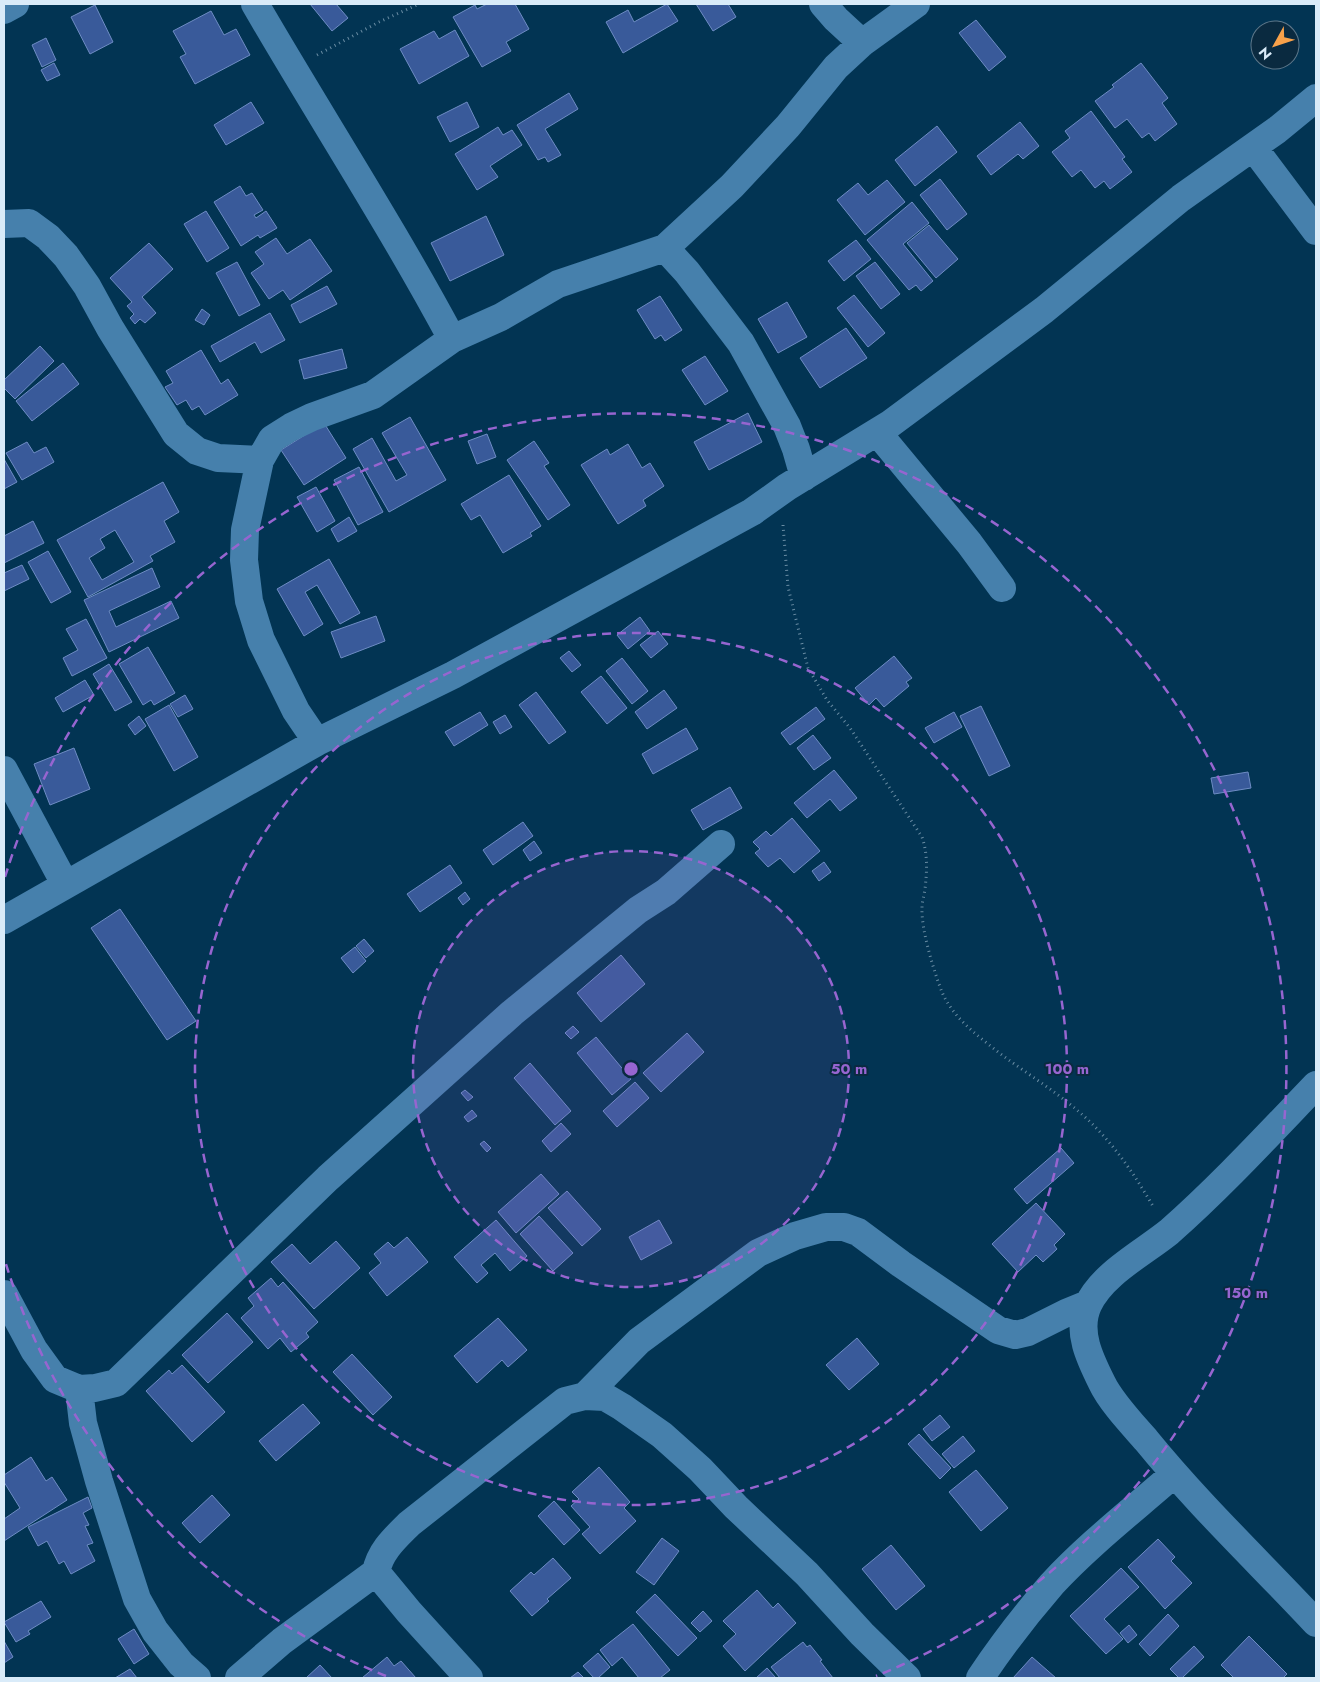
<svg xmlns="http://www.w3.org/2000/svg" width="1320" height="1682" font-family="Jost,sans-serif">
<style>
.building{fill:#395a9a;stroke:#6e8cc4;fill-rule:evenodd}
.lines{fill:none;stroke-linecap:round;stroke-linejoin:round}
.path{stroke:#698ca3;stroke-width:3;stroke-dasharray:1 4;stroke-linecap:butt}
.minor{stroke:#4680ac;stroke-width:28}
.ring{fill:none;stroke:#9765d0;stroke-width:2.5;stroke-dasharray:9 6}
.centre{fill:#9765d0;stroke:#0a2a40;stroke-width:2.5}
.ring-label{font-size:15px;text-anchor:middle;font-weight:bold;fill:#9765d0;stroke:#0a2a40;stroke-width:4;stroke-linejoin:round;paint-order:stroke}
</style>
<rect width="100%" height="100%" fill="#023453"/>
<path class="building" d="M310,4H336L348,18L332,31Z
M487,4H515L529,29L506,42L511,51L482,67L453,17L475,5L477,9Z
M667,4L678,21L623,53L606,22L628,10L634,22Z
M696,4H728L736,17L713,31Z
M95,5L113,42L90,54L71,17Z
M211,11L224,35L236,29L250,55L195,84L180,57L186,54L173,31Z
M976,20L1006,57L989,71L959,33Z
M455,30L469,56L419,84L400,49L434,31L439,39Z
M46,38L56,60L42,67L32,45Z
M54,63L60,75L47,81L41,70Z
M1141,63L1168,98L1162,103L1177,124L1155,141L1149,133L1142,138L1127,119L1115,128L1095,101L1114,87L1112,85Z
M569,93L578,109L545,129L561,155L548,162L545,157L538,160L517,125Z
M251,102L264,123L226,145L214,125Z
M467,102L479,127L450,142L437,117Z
M1091,111L1125,157L1122,159L1132,172L1110,189L1104,181L1095,188L1081,170L1072,177L1052,152L1070,138L1065,131Z
M1020,122L1039,146L1023,159L1018,154L991,175L977,156Z
M937,126L957,152L915,186L895,160Z
M498,127L503,135L512,130L522,145L490,166L498,177L477,190L455,154Z
M940,179L967,214L947,230L920,195Z
M887,180L905,202L865,235L837,200L858,183L868,195Z
M240,186L246,196L252,193L263,210L254,215L256,218L266,211L277,228L260,238L258,235L241,246L214,202Z
M912,202L929,223L903,244L933,281L921,291L916,285L909,290L867,240Z
M206,211L229,248L207,262L184,224Z
M486,216L504,255L450,281L431,243Z
M929,225L958,259L936,278L907,243Z
M276,238L287,254L310,239L332,271L290,300L283,290L269,299L251,273L264,264L255,252Z
M856,240L871,259L844,281L828,261Z
M149,243L173,269L142,297L156,313L145,323L140,319L135,324L130,318L134,314L127,306L132,302L110,278Z
M237,262L260,305L239,316L216,273Z
M875,262L900,294L881,309L856,276Z
M327,286L337,304L300,323L291,305Z
M854,295L885,333L868,347L837,308Z
M660,296L682,330L665,341L661,335L655,339L637,310Z
M787,302L807,337L778,353L758,319Z
M202,309L210,315L204,325L195,320Z
M270,313L285,340L261,353L255,342L220,362L211,346Z
M846,328L867,358L820,388L800,358Z
M40,346L54,361L15,399L4,388V380Z
M342,349L347,368L304,379L299,360Z
M201,350L221,384L228,379L238,395L205,415L199,406L192,410L186,400L177,405L165,387L173,383L166,371Z
M705,356L728,391L705,405L682,370Z
M63,363L79,384L32,421L16,401Z
M748,413L762,442L709,470L694,442Z
M410,417L446,480L389,512L353,449L372,438L396,481L407,475L382,433Z
M324,423L346,458L304,485L281,450Z
M487,434L496,457L477,464L468,441Z
M534,441L549,463L544,466L570,505L548,520L507,460Z
M27,442L34,453L46,447L54,462L22,480L6,453Z
M628,444L642,468L650,463L664,486L643,500L646,506L618,524L581,465L607,449L610,455Z
M4,459L17,482L4,489Z
M359,467L383,512L358,525L334,480Z
M509,475L541,526L530,533L532,536L503,553L480,515L471,520L461,504Z
M163,482L179,512L164,521L175,542L150,556L153,561L88,597L57,540ZM115,530L134,562L102,580L89,558L105,548L100,539Z
M316,487L335,521L317,532L297,497Z
M349,517L357,531L338,542L331,529Z
M33,521L44,543L4,563V536Z
M48,551L71,592L51,603L28,562Z
M329,559L360,613L340,624L317,585L305,592L323,624L304,636L277,589Z
M22,565L29,579L4,591V573Z
M152,568L160,587L109,611L116,627L171,601L179,618L109,652L84,600Z
M376,616L385,641L341,658L331,632Z
M640,617L650,631L628,649L617,635Z
M86,619L107,658L72,676L63,658L78,650L66,629Z
M658,631L668,644L651,658L640,645Z
M148,647L175,693L154,705L151,700L143,705L119,664Z
M569,651L581,665L572,672L560,658Z
M894,656L912,678L906,682L909,686L884,707L876,698L869,705L855,688Z
M622,658L648,691L632,704L606,671Z
M109,664L132,702L115,711L93,674Z
M601,676L627,708L607,724L581,692Z
M85,680L94,695L63,712L55,698Z
M664,690L677,708L647,729L635,712Z
M536,692L566,732L549,744L519,705Z
M185,695L193,709L178,717L170,704Z
M169,705L198,757L174,771L145,719Z
M981,706L1010,766L989,776L960,716Z
M816,707L825,719L790,745L781,733Z
M480,712L488,725L454,746L445,732Z
M954,712L962,727L934,743L925,728Z
M505,715L512,727L500,734L493,722Z
M139,716L146,726L135,735L128,725Z
M686,728L698,749L653,774L642,754Z
M813,735L831,758L814,770L797,748Z
M74,748L90,789L50,805L34,764Z
M834,770L857,798L840,811L830,799L807,818L794,803Z
M1248,772L1251,788L1214,794L1211,778Z
M730,787L742,808L703,830L691,810Z
M792,818L820,851L794,873L780,858L768,867L755,853L760,849L753,842L766,831L771,836Z
M523,822L533,836L493,865L483,850Z
M534,841L542,853L530,861L523,850Z
M824,862L831,872L819,881L812,871Z
M450,865L462,883L420,912L407,894Z
M465,892L470,899L463,905L458,898Z
M120,909L196,1021L167,1040L91,928Z
M364,939L374,951L366,958L356,946Z
M355,947L366,961L353,973L341,958Z
M621,955L645,984L601,1022L577,993Z
M573,1026L579,1032L571,1039L565,1033Z
M687,1033L704,1052L661,1092L643,1073Z
M596,1037L631,1079L612,1095L577,1053Z
M530,1063L571,1111L555,1125L514,1078Z
M635,1082L649,1098L617,1127L603,1111Z
M465,1090L473,1097L468,1101L461,1093Z
M472,1110L477,1116L468,1122L464,1117Z
M561,1123L571,1134L551,1152L542,1141Z
M484,1141L491,1148L487,1152L480,1144Z
M1061,1148L1074,1163L1027,1204L1014,1189Z
M541,1174L559,1194L516,1233L498,1212Z
M567,1191L601,1229L582,1246L548,1208Z
M1036,1203L1065,1234L1054,1245L1057,1249L1043,1262L1036,1255L1018,1272L992,1244Z
M539,1216L573,1253L553,1271L520,1234Z
M496,1220L527,1256L510,1271L495,1253L481,1265L488,1273L477,1283L454,1257Z
M659,1220L672,1243L641,1260L629,1237Z
M407,1237L428,1262L387,1296L369,1273L381,1263L374,1254L388,1242L394,1248Z
M336,1241L360,1268L314,1309L271,1262L292,1244L310,1264Z
M271,1278L278,1287L283,1282L318,1322L306,1333L309,1337L291,1352L280,1338L268,1349L241,1318L254,1306L248,1298Z
M227,1313L253,1342L208,1383L182,1355Z
M498,1318L527,1350L508,1367L502,1360L477,1383L454,1356Z
M857,1338L879,1364L849,1390L826,1365Z
M352,1354L392,1397L373,1415L333,1372Z
M182,1365L225,1412L192,1442L146,1391L169,1370L172,1374Z
M303,1404L320,1423L276,1461L259,1441Z
M940,1415L950,1427L932,1441L923,1429Z
M919,1434L951,1468L940,1479L908,1444Z
M963,1436L975,1451L954,1468L942,1454Z
M31,1457L46,1481L52,1477L67,1500L4,1541V1519L20,1508L4,1482V1475Z
M599,1467L630,1502L624,1508L636,1521L600,1554L582,1534L590,1527L571,1506L579,1499L572,1492Z
M976,1470L1008,1508L981,1531L949,1492Z
M212,1495L230,1515L200,1543L182,1523Z
M88,1497L92,1508L83,1513L89,1525L85,1526L93,1543L87,1545L95,1561L71,1574L64,1561L59,1564L47,1541L38,1546L28,1527Z
M554,1501L580,1530L564,1545L538,1516Z
M662,1538L679,1551L654,1585L636,1572Z
M1158,1539L1175,1557L1171,1561L1192,1583L1165,1609L1128,1567Z
M891,1545L925,1586L896,1610L862,1569Z
M553,1558L571,1578L547,1599L549,1601L532,1616L510,1591L531,1572L534,1575Z
M1121,1568L1139,1587L1104,1619L1123,1639L1106,1654L1070,1616Z
M757,1590L773,1608L778,1603L796,1623L745,1671L723,1646L736,1634L723,1621Z
M655,1594L697,1638L678,1656L636,1612Z
M41,1601L51,1617L28,1631L30,1634L16,1642L4,1622Z
M703,1611L712,1621L700,1632L691,1623Z
M1168,1614L1179,1626L1150,1656L1139,1644Z
M633,1624L670,1670L660,1678H639L622,1657L612,1666L600,1650Z
M1129,1625L1137,1635L1128,1643L1120,1633Z
M134,1629L149,1654L134,1664L118,1639Z
M1249,1636L1287,1674L1283,1678H1234L1221,1665Z
M4,1641L13,1657L4,1663Z
M803,1642L807,1647L810,1645L822,1660L820,1661L833,1678H780L771,1667Z
M1194,1646L1204,1657L1182,1678H1179L1170,1669Z
M598,1653L610,1667L598,1678H594L583,1666Z
M387,1657L394,1666L401,1661L416,1678H362Z
M1032,1657L1056,1678H1013Z
M320,1665L332,1678H306Z
M767,1668L776,1678H756Z
M130,1669L137,1678H115Z
M578,1672L584,1678H570Z"/>
<g class="lines">
<path class="path" d="M317,55L379,22L419,4
M783,525L788,587L808,668L827,700L850,728L922,837C928,855 927,871 925,889C924,896 922,902 922,908C921,929 934,972 942,992C953,1018 977,1035 998,1052C1027,1074 1059,1093 1086,1118C1114,1144 1135,1175 1154,1208"/>
<path class="minor" d="M255,4C320,116 391,225 452,339
M823,4L836,19L862,43
M4,10L15,4
M1253,147L1316,231
M4,224L29,223L48,237L66,256L87,286L110,328L176,434L197,451L218,458L260,460
M665,248L687,272L741,343L787,426L796,449L804,477
M877,432L969,543L1002,588
M317,742L296,711L261,640L249,601L244,560L245,530L260,460L272,439L291,427L312,417L373,395L452,339L501,317L558,284L665,248L732,186L788,126L836,67L862,43L916,4
M4,770L65,884
M4,920L317,742L453,675L752,512L787,487L890,424L1044,310L1181,198L1277,130L1316,98
M1316,1085C1268,1135 1221,1186 1169,1232C1143,1253 1102,1274 1088,1305C1076,1331 1090,1359 1102,1383C1111,1402 1132,1424 1146,1440C1199,1505 1259,1562 1316,1623
M4,1294L34,1350L55,1379L79,1389L95,1388L116,1383L328,1178L512,1013L638,910L666,892L721,844
M79,1389L83,1423L99,1481L137,1599L155,1631L181,1664L197,1678
M585,1396L639,1341L758,1253L795,1236L826,1227H844L858,1232L901,1264L998,1330L1015,1335L1028,1332L1066,1313L1088,1304
M376,1572L409,1612L469,1678
M239,1678L282,1641L376,1572C380,1551 395,1538 409,1524L565,1401L585,1396L605,1397L622,1407L662,1435L700,1469L736,1507L807,1574L862,1634L907,1678
M980,1678C1002,1645 1026,1614 1052,1584C1089,1544 1133,1510 1174,1474"/>
</g>
<circle cx="631" cy="1069" r="218" fill="#9765d0" fill-opacity=".12"/>
<g class="ring">
<circle cx="631" cy="1069" r="218"/>
<circle cx="631" cy="1069" r="436"/>
<path d="M386 1676A655 655 0 0 1 5 1261M5 877A655 655 0 1 1 876 1676"/>
</g>
<circle cx="631" cy="1069" r="8" class="centre"/>
<g class="ring-label">
<text x="849" y="1074">50 m</text>
<text x="1067" y="1074">100 m</text>
<text x="1246" y="1298">150 m</text>
</g>
<rect width="1320" height="1682" fill="none" stroke="#d9ebf9" stroke-width="10"/>
<g transform="translate(1275 45) rotate(230)"><circle r="24" fill="#0a2a40" stroke="#5d778a"/>
<path d="M0-4L9 19L0 12L-9 19Z" fill="#f8a14a"/>
<text y="-8" font-size="14" font-weight="bold" text-anchor="middle" fill="#d9ebf9">N</text>
</g>
</svg>
